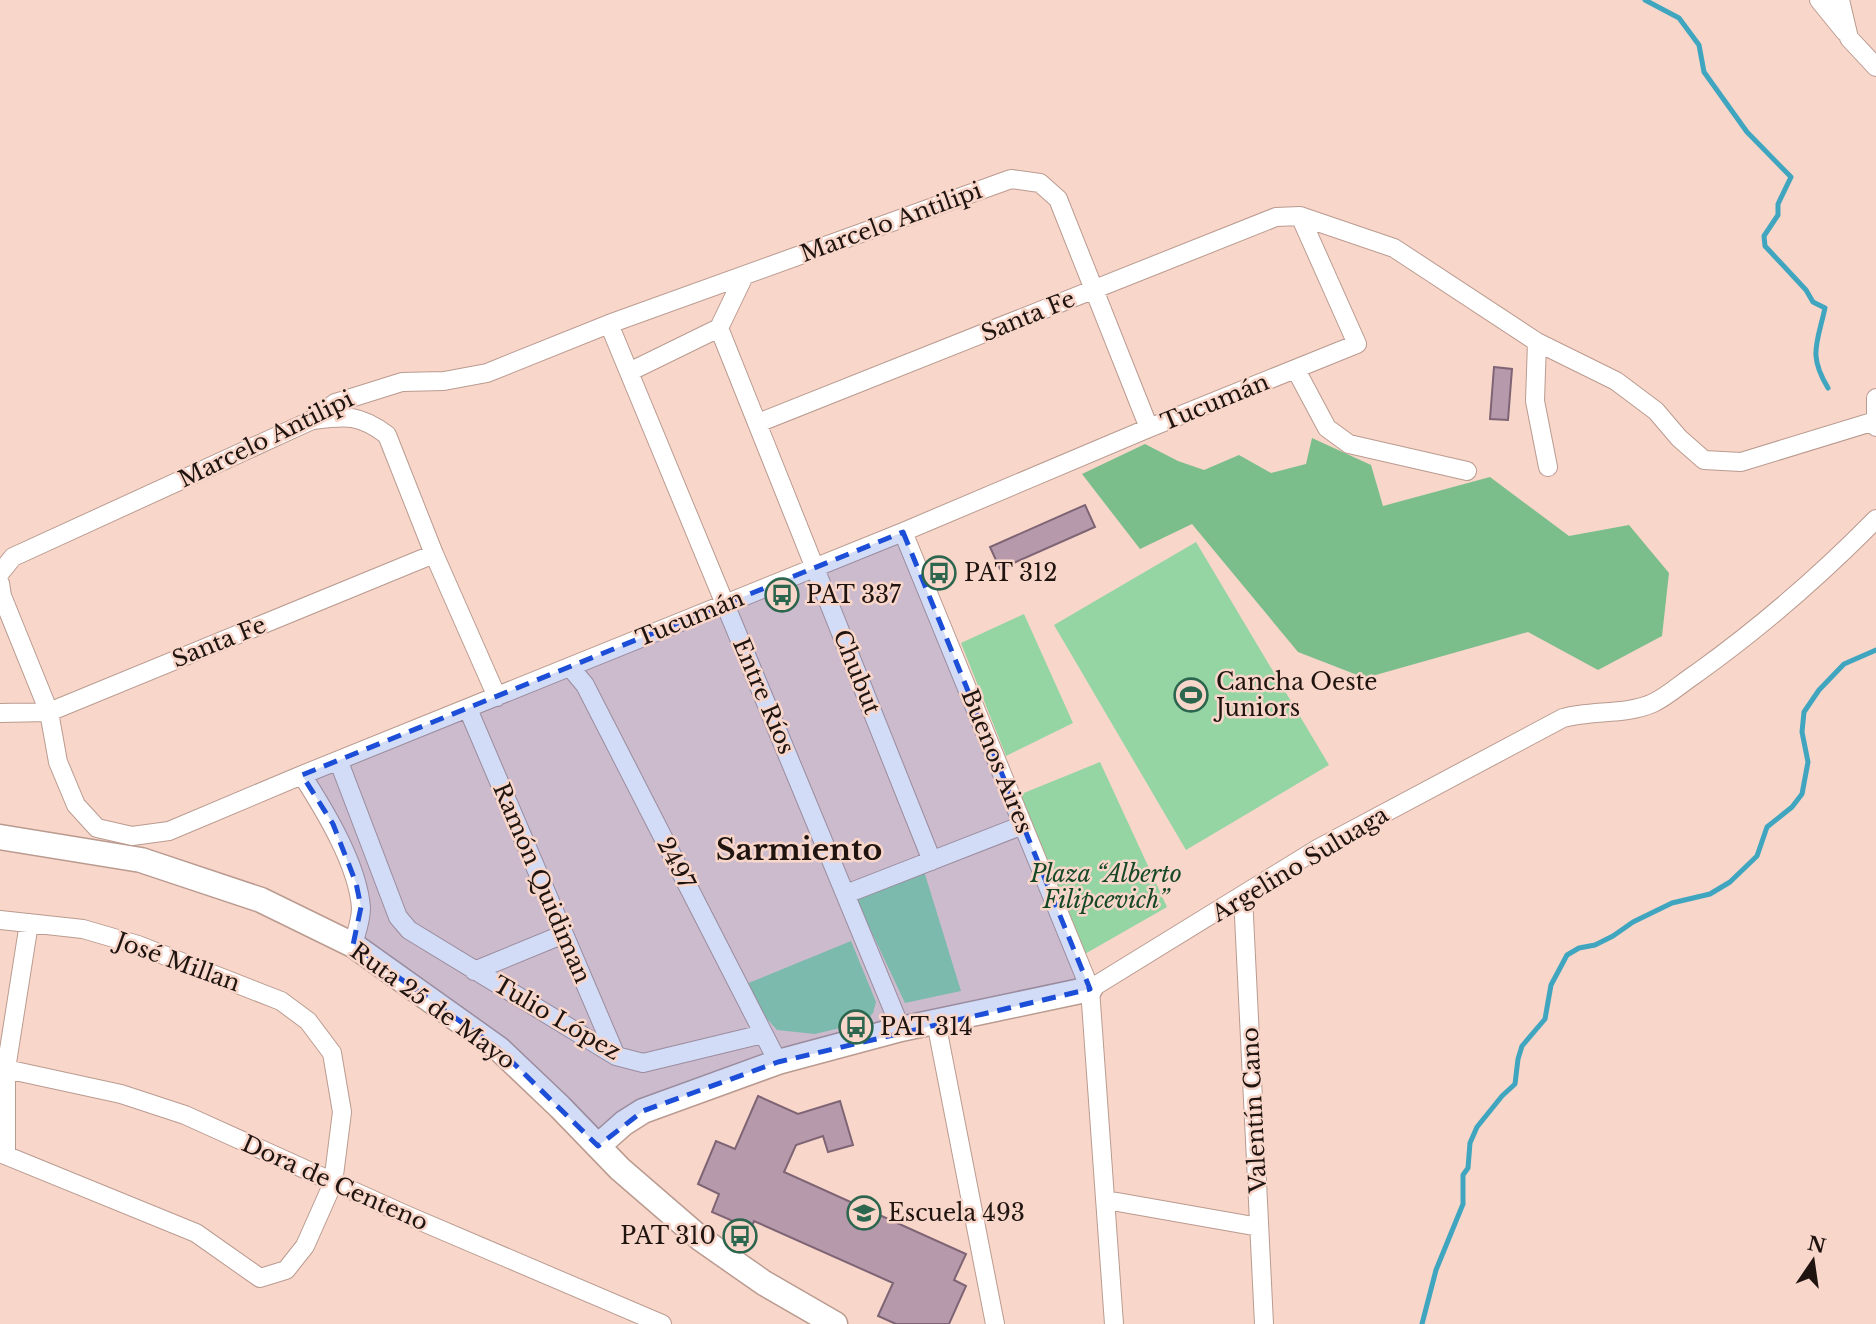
<svg xmlns="http://www.w3.org/2000/svg" width="1876" height="1324" font-family="'Libre Baskerville',serif">
<style>
.green{fill:#94d5a3}
.forest{fill:#7bbe8b}
.lines{fill:none;stroke-linecap:round;stroke-linejoin:round}
.stream{stroke:#40a6bf;stroke-width:5}
.building{fill:#b69aab;stroke:#7e6474;stroke-width:2}
.street-casing{stroke:#ba9b90;stroke-width:20}
.secondary-casing{stroke:#ba9b90;stroke-width:27}
.street{stroke:#fff;stroke-width:18}
.secondary{stroke:#fff;stroke-width:24}
.marked{fill:#1d4ed8;fill-opacity:0.2;stroke:#1d4ed8;stroke-width:5;stroke-dasharray:14 9;stroke-linejoin:round}
.labels{text-anchor:middle;dominant-baseline:central;stroke-width:5;stroke-linejoin:round;paint-order:stroke}
.street-label{font-size:23px;fill:#1f140f;stroke:#f8d6ca}
.poi-label{font-size:23px;fill:#1f140f;stroke:#f8d6ca;text-anchor:start}
.park-label{font-size:23px;font-style:italic;fill:#164827;stroke:#f8d6ca}
.district-label{font-size:30px;font-weight:bold;fill:#1f140f;stroke:#f8d6ca}
</style>
<rect width="100%" height="100%" fill="#f8d6ca"/>
<path class="green" d="M1196,542L1329,765L1186,850L1054,625Z
M1024,614L1073,723L1006,756L961,643Z
M1100,762L1167,907L1083,955L1019,795Z
M924,871L961,991L905,1003L855,897Z
M851,941L876,1002L873,1013L865,1022L815,1034L777,1030L753,1003L746,984Z"/>
<path class="forest" d="M1312,438L1371,465L1383,506L1490,477L1569,536L1629,525L1669,573L1662,636L1598,670L1528,632L1365,678L1298,652L1192,524L1140,549L1082,474L1145,444L1178,461L1204,470L1239,455L1271,473L1306,464Z"/>
<g class="lines">
<path class="stream" d="M1645,0L1679,18L1699,45L1704,72L1747,132L1791,177L1778,204V215L1764,236L1765,246L1806,290L1813,302L1825,308C1817,344 1808,355 1828,388
M1422,1324L1436,1270L1463,1204V1175L1468,1168L1470,1143L1477,1127L1502,1096L1515,1084L1518,1059L1522,1046L1545,1019L1551,985L1567,955L1579,948L1595,945L1613,936L1633,922L1672,903L1710,894L1730,882L1757,856L1767,827L1792,807L1802,794L1808,762L1802,732L1804,712L1819,690L1844,664L1876,650"/>
</g>
<path class="building" d="M1494,367L1512,369L1508,420L1490,419Z
M1085,505L1095,527L1000,569L990,547Z
M758,1096L798,1114L840,1101L853,1145L828,1152L823,1136L796,1145L784,1172L966,1254L954,1280L966,1286L949,1324H896L878,1316L893,1283L754,1221L751,1229L712,1212L719,1194L698,1184L716,1141L735,1149Z"/>
<g class="lines">
<defs>
<path id="street" d="M1819,0L1845,32
M1840,0L1849,38L1876,67
M609,324L901,1029
M719,328L932,861
M1537,342L1535,401L1548,467
M1296,370L1327,428L1349,444L1467,471
M629,372L719,328L744,276
M1876,398V427
M313,420C346,416 359,414 387,435L434,554L497,697
M758,423L1276,217L1300,216L1394,248L1537,342L1616,381L1656,411L1679,438L1704,460L1741,462L1875,421
M903,532L1090,989L1114,1324
M0,573L13,557L310,421L335,403L402,382L444,381L487,373L609,324L1011,179L1040,183L1058,199L1149,428
M0,583L2,596L49,712L58,762L76,805L97,828L132,836L169,831L302,775L903,532L1149,428L1357,344L1300,216
M570,667L585,685L778,1062
M468,709L616,1056
M0,713L49,712L434,554
M339,762L398,917L409,930L616,1056L643,1063L763,1034
M302,775C325,811 358,865 361,908C361,921 356,933 353,945
M846,894L1023,825
M1243,896L1264,1324
M0,920L83,929L138,945L281,1001L308,1021L332,1053L342,1112L333,1183L305,1246L286,1270L260,1278L196,1233L0,1153
M474,971L564,934
M1090,989L1319,848L1563,718C1591,710 1627,715 1653,703C1668,696 1683,682 1697,673C1761,627 1821,575 1876,519
M936,1022L995,1324
M6,1069L121,1094L185,1115L404,1214L662,1324
M6,1155V1069L29,923
M1106,1200L1259,1227"/>
<path id="secondary" d="M0,837L141,860L261,900L353,945L499,1049L560,1107L620,1169L701,1239L764,1283L835,1324
M598,1146L624,1123L643,1111L778,1062L901,1029L1090,989"/>
</defs>
<use href="#street" class="street-casing"/>
<use href="#secondary" class="secondary-casing"/>
<use href="#street" class="street"/>
<use href="#secondary" class="secondary"/>
</g>
<path class="marked" d="M903,532L1090,989L778,1062L643,1111L598,1146L499,1049L353,945L361,907L356,883L333,824L302,775Z"/>
<defs>
<symbol id="bus-ring" viewBox="-11 -11 22 22"><circle r="9.5" fill="#f8d6ca" stroke="#2c664e" stroke-width="1.5"/><path d="M-5-6H5V4H4V6H2V4H-2V6H-4V4H-5ZM-3.5-4V0h7V-4ZM-3.5 1.2v1.5H-2V1.2ZM2 1.2v1.5H3.5V1.2Z" fill="#2c664e"/></symbol>
<symbol id="stadium-ring" viewBox="-11 -11 22 22"><circle r="9.5" fill="#f8d6ca" stroke="#2c664e" stroke-width="1.5"/><path d="M0-5a6.5 5 0 1 0 0 10a6.5 5 0 1 0 0-10ZM-3.5-1.8h7v3.6h-7Z" fill="#2c664e"/></symbol>
<symbol id="school-ring" viewBox="-11 -11 22 22"><circle r="9.5" fill="#f8d6ca" stroke="#2c664e" stroke-width="1.5"/><path d="M0-5L7-2L0 1L-7-2ZM-4 1L0 2.5L4 1V4Q0 6-4 4Z" fill="#2c664e"/></symbol>
</defs>
<g fill-rule="evenodd">
<use href="#bus-ring" x="920" y="554" width="38" height="38"/>
<use href="#bus-ring" x="763" y="576" width="38" height="38"/>
<use href="#stadium-ring" x="1172" y="676" width="38" height="38"/>
<use href="#bus-ring" x="837" y="1008" width="38" height="38"/>
<use href="#school-ring" x="845" y="1194" width="38" height="38"/>
<use href="#bus-ring" x="721" y="1217" width="38" height="38"/>
</g>
<g class="labels">
<g class="street-label">
<text transform="translate(891 222) rotate(-20)">Marcelo Antilipi</text>
<text transform="translate(1028 316) rotate(-22)">Santa Fe</text>
<text transform="translate(1215 402) rotate(-22)">Tucumán</text>
<text transform="translate(266 439) rotate(-26)">Marcelo Antilipi</text>
<text transform="translate(690 618) rotate(-22)">Tucumán</text>
<text transform="translate(219 642) rotate(-22)">Santa Fe</text>
<text transform="translate(857 672) rotate(68)">Chubut</text>
<text transform="translate(764 696) rotate(67)">Entre Ríos</text>
<text transform="translate(997 761) rotate(68)">Buenos Aires</text>
<text transform="translate(676 863) rotate(63)">2497</text>
<text transform="translate(1300 864) rotate(-31)">Argelino Suluaga</text>
<text transform="translate(542 883) rotate(67)">Ramón Quidiman</text>
<text transform="translate(178 962) rotate(20)">José Millan</text>
<text transform="translate(433 1006) rotate(36)">Ruta 25 de Mayo</text>
<text transform="translate(557 1018) rotate(30)">Tulio López</text>
<text transform="translate(1254 1110) rotate(-93)">Valentín Cano</text>
<text transform="translate(335 1183) rotate(24)">Dora de Centeno</text>
</g>
<g class="poi-label">
<text x="964" y="573">PAT 312</text>
<text x="806" y="595">PAT 337</text>
<text x="1216" y="682">Cancha Oeste<tspan x="1216" dy="26">Juniors</tspan></text>
<text x="880" y="1027">PAT 314</text>
<text x="888" y="1213">Escuela 493</text>
<text x="716" y="1236" text-anchor="end">PAT 310</text>
</g>
<g class="park-label">
<text x="1106" y="874">Plaza “Alberto<tspan x="1106" dy="26">Filipcevich”</tspan></text>
</g>
<g class="district-label">
<text x="799" y="849">Sarmiento</text>
</g>
</g>
<g transform="translate(1813 1261) rotate(13)" stroke="#f8d6ca" stroke-width="5" paint-order="stroke">
<path d="M0-5L12 26L0 18L-12 26Z" fill="#1f140f"/>
<text y="-10" font-size="19" font-weight="bold" text-anchor="middle" fill="#1f140f">N</text>
</g>
</svg>
